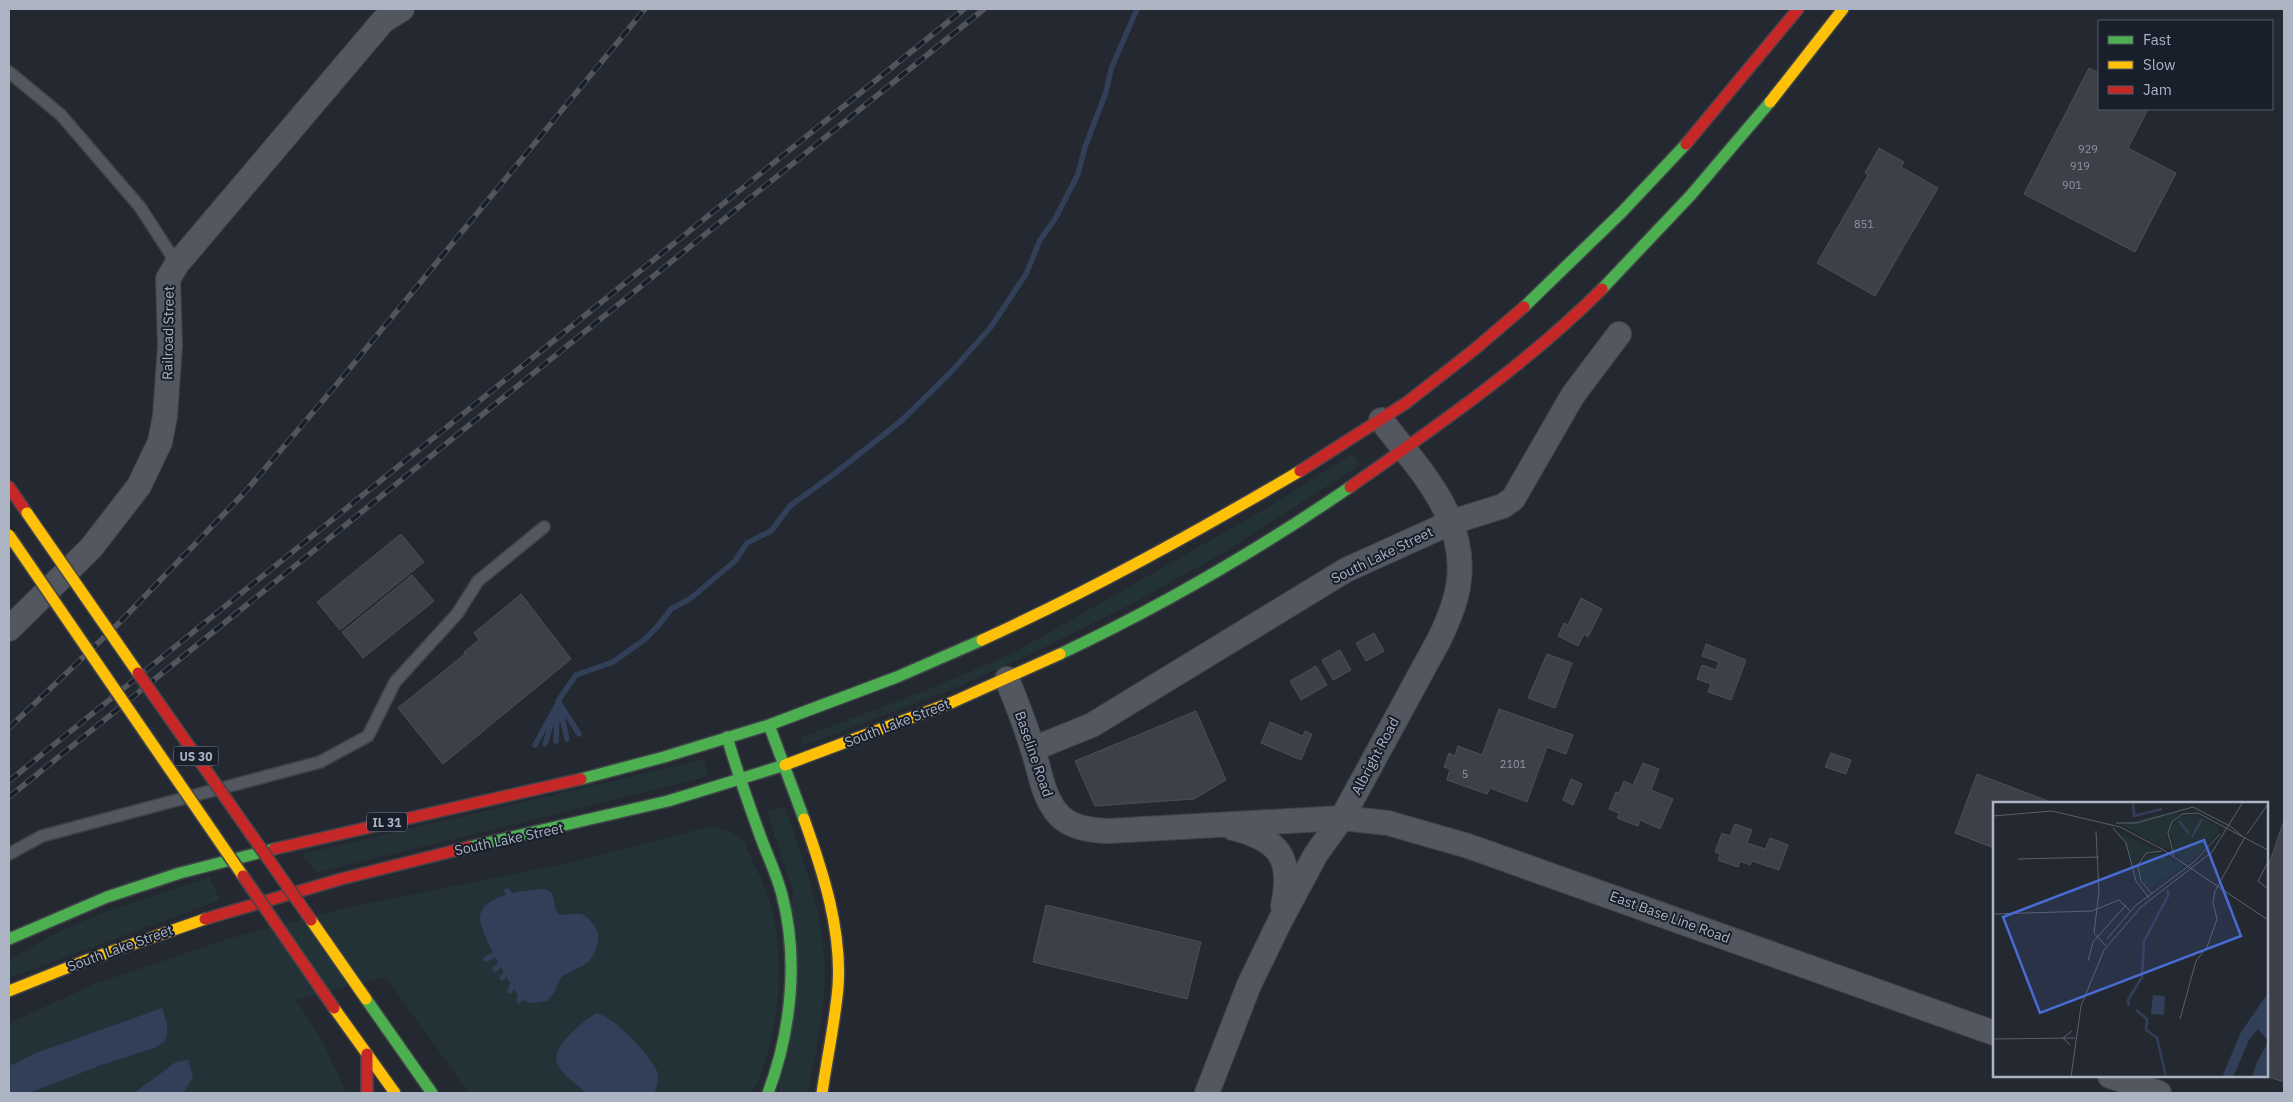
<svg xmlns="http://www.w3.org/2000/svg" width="2293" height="1102" font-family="'IBM Plex Sans',sans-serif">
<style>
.green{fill:#223236}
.water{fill:#313f58}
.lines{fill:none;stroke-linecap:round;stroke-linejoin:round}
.stream{stroke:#313f58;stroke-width:5.5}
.building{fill:#3d4048;stroke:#4b5058}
.lane-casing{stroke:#404349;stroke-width:14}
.street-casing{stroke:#404349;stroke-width:26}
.fast-casing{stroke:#404349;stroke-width:14}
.slow-casing{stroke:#404349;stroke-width:14}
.jam-casing{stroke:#404349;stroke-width:14}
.lane{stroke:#53575f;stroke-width:11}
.street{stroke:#53575f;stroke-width:24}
.fast{stroke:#4caf50;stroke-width:11}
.slow{stroke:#ffc107;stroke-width:11}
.jam{stroke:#c62828;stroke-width:11}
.rail-casing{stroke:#52565c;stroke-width:5.5}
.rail{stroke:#181e2a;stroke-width:4;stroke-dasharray:11;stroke-linecap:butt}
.slow-bridge-casing{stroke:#41454d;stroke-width:14;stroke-linecap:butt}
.jam-bridge-casing{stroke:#41454d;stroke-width:14;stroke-linecap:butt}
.slow-bridge{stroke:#ffc107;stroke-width:11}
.jam-bridge{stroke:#c62828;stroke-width:11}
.labels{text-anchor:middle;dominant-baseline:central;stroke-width:4;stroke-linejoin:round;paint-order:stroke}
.number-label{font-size:11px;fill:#9096a4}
.shield{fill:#181e2a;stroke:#808695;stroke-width:1}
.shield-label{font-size:12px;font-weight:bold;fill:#acb3c3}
.street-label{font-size:14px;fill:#acb3c3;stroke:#181e2a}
.inset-river{fill:none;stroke:#313f58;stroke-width:2.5}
.inset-road{fill:none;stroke:#5a606b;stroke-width:1}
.view{fill:#486cd2;fill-opacity:0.15;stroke:#486cd2;stroke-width:2.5}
.inset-edge{fill:none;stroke:#acb3c3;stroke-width:2.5}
</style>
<rect width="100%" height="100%" fill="#242830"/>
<path class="green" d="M1353,453L1360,465L1223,553L1137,601L1027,656L951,690L803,746L800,738L929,689L1013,653L1267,508Z
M701,760H704L708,775L702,778L316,873L302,854Z
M784,806C806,865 829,927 824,991C822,1025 814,1059 808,1093H779L793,892L767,812Z
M708,827C725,827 735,833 747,844L746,846C756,869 769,892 774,917C784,974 779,1042 752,1093H469L385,977L296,1000L320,1037L347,1093H9V1023L92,985L227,939L340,909L568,863Z
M209,877L220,900L9,978V960L58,932L107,911Z"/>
<path class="water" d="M544,889C558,893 551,903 558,914C567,916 574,913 581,914C587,916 592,922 595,927C599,932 599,939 597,946C591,967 578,967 561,977L553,994L547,1001C539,1002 529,1006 522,999C513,991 507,977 501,967C495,958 480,929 480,918C480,894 527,890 544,889Z
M162,1008L167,1023V1034L164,1042L154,1048L104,1064L29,1093H9V1066L36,1053Z
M596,1013C614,1016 646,1052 655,1067C660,1075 658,1086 654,1093H587C578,1086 561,1074 557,1063C550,1047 585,1020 596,1013Z
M188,1060L193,1077L183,1093H134L176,1062Z"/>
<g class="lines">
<path class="stream" d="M558,701L579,734
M560,708L567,739
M556,741L558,701L576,675L613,662L644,640L658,626L671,609L690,599L735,561L747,543L771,531L790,506L834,474L901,421L950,373L991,327L1026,274L1040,240L1055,219L1078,174L1085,147L1106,92L1111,69L1137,9
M545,744L554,715
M535,745L557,705
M507,891L515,900
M486,959L500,952
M495,969L505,961
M502,978L510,968
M510,991L515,980
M519,1001L522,990"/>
</g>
<path class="building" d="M2089,68L2099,73V109H2148L2128,148L2176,173L2135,252L2024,194Z
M1879,148L1904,162L1901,167L1938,188L1875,296L1817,263L1868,175L1865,173Z
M401,534L424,562L340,630L317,602Z
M412,575L434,601L363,658L342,632Z
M521,594L571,659L443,764L398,708L465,654L464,652L479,640L474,633Z
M1581,598L1602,609L1588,637L1584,634L1578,646L1558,636L1564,623L1568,625Z
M1374,633L1384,651L1366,661L1356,643Z
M1706,644L1746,660L1731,700L1708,692L1711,684L1697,679L1702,665L1716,670L1719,662L1702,656Z
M1340,650L1351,670L1333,680L1322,660Z
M1547,654L1572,663L1555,708L1528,698Z
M1316,666L1327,685L1301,700L1290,681Z
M1499,709L1573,735L1566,754L1547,747L1527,802L1490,788L1487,794L1447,780L1450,769L1444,767L1449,753L1455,756L1458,746L1482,755Z
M1196,711L1226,780L1194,799L1095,806L1075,761Z
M1270,722L1303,736L1305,731L1312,734L1301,760L1261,743Z
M1831,753L1851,760L1846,774L1825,767Z
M1643,763L1659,769L1651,790L1673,799L1660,829L1640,820L1638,826L1617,818L1619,813L1609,809L1616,792L1619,793L1624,781L1633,785Z
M1977,774L2048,801L2047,803H1994V848L1955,833Z
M1571,779L1582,784L1573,805L1563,800Z
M2284,820V1082L2265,1076L2267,870Z
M1735,824L1752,830L1747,843L1765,849L1770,838L1788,845L1779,870L1752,861L1750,865L1740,861L1738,867L1718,860L1720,854L1715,852L1722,833L1730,836Z
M1046,905L1201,942L1187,999L1033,962Z"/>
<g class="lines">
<defs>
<path id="lane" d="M9,72L61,115L140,207L177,264
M9,854L42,836L320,762L368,736L395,682L457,614L478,581L544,527"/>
<path id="street" d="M9,629L91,548L139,486L160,442L165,416L170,346L168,279L177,264L383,21L402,9
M1007,679C1016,701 1025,724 1032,747C1040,769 1042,796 1058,814C1070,828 1090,830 1108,831L1342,818L1388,823L1468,846L1994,1033
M1033,749L1092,725L1346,570L1452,522L1503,506L1513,499L1573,395L1619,334
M1233,828C1280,840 1293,858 1283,906
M2110,1076L2159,1093
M1207,1093L1249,985L1280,921L1316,854L1342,818L1440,638C1448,621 1455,605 1458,587C1470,520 1419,469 1381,420"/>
<path id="fast" d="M1602,289L1691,195L1770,102
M1524,307L1622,212L1686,144
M1060,654C1160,607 1258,550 1350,487
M769,725L897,677L982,640
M727,737C737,771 749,805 761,838C768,857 777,875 782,895C799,959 791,1032 768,1093
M581,779L664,757L769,725L804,819
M469,847L668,801L785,765
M9,939L107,897L180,873L274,849
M366,999L432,1093"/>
<path id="slow" d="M1770,102L1843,9
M982,640C1092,590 1196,532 1300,471
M785,765L953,702L1060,654
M804,819C823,872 842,930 838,987C835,1022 827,1058 822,1093
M9,991L84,961L205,919
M334,1008L395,1093"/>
<path id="jam" d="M1686,144L1798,9
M1300,471L1406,403L1475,349L1524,307
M9,487L27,513
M1350,487C1437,426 1527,364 1602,289
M274,849L581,779
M205,919L341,879L469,847
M367,1054V1093"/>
</defs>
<use href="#lane" class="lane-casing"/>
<use href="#street" class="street-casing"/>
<use href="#fast" class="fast-casing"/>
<use href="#slow" class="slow-casing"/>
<use href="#jam" class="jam-casing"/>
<use href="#lane" class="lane"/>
<use href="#street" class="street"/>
<use href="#fast" class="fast"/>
<use href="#slow" class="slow"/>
<use href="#jam" class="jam"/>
<defs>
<path id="rail" d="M9,728L120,622L245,492L332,390L645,9
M9,781L964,9
M9,797L984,9"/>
</defs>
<use href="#rail" class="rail-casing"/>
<use href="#rail" class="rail"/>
<defs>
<path id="slow-bridge" d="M27,513L138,673
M9,535L243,876
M311,920L366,999"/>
<path id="jam-bridge" d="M138,673L311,920
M243,876L334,1008"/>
</defs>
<use href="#slow-bridge" class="slow-bridge-casing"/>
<use href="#jam-bridge" class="jam-bridge-casing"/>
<use href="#slow-bridge" class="slow-bridge"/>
<use href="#jam-bridge" class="jam-bridge"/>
</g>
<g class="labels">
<g class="number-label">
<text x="2088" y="149">929</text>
<text x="2080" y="166">919</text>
<text x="2072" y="185">901</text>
<text x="1864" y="224">851</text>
<text x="1513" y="764">2101</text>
<text x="1465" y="774">5</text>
</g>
<g class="shield">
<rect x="173.5" y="746.5" width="45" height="19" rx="4"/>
<rect x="367" y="812.5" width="40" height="19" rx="4"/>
</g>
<g class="shield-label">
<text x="196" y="756">US 30</text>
<text x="387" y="822">IL 31</text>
</g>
<g class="street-label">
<text transform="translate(168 333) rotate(-89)">Railroad Street</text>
<text transform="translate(1382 555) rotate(-26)">South Lake Street</text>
<text transform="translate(897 723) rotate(-21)">South Lake Street</text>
<text transform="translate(1034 754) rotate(71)">Baseline Road</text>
<text transform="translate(1375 756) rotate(-62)">Albright Road</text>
<text transform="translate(509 839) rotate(-12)">South Lake Street</text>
<text transform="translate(1670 917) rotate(20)">East Base Line Road</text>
<text transform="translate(120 948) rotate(-20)">South Lake Street</text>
</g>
</g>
<g transform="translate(1993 802)">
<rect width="275" height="275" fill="#242830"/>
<path d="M187,8L173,33L178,49L126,22ZM202,12L224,24L226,30L197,60L157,86L151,82L146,69L152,54L164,51L182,61L189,57L181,49L177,27L186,15ZM128,31L163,48L151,51L145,58L147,83Z" fill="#223236"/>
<path d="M275,191V239L265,227L256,238L240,275H229L248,230ZM160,193L172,194L171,213L158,212ZM275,240V275H259L264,260Z" fill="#313f58"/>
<path class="inset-river" d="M140,0L141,14L169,7M186,19L196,32M199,35L209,17M136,204L135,198L149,175L151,139L175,94V88M143,208L154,217L153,228L164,236L173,275"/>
<path class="inset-road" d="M0,14L59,9L127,25L169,47L275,118M123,21H143L200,5L237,24M237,24L249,34M120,26L133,41L143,79L156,96M235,27L275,48M103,29L106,90L101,131L113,144M254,32L275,2M181,54L175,31L179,20L189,12L205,11L235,27M25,57L106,55M275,60L265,79L275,87M159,92L148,79L145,63L153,51L169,49M0,112L99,109L126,98L137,109M114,137L142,104L201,60L227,32M95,159L100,140L133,103M187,217L203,159L214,145L224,117L220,101L222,89L252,35M0,237L82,236M77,243L70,236L79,229M78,275L88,204L111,148L148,105L219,50L250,0"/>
<path class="view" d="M211,38L248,134L47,211L10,115Z"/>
<rect width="275" height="275" class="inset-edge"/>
</g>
<rect width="2293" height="1102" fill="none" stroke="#acb3c3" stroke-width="20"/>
<rect x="2098" y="20" width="175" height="90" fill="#181e2a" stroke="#535a67"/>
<rect x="2108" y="36" width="25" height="8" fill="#4caf50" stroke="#535a67"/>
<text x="2143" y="45" font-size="15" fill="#acb3c3">Fast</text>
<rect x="2108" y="61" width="25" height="8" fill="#ffc107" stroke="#535a67"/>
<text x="2143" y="70" font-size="15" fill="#acb3c3">Slow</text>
<rect x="2108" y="86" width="25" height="8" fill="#c62828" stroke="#535a67"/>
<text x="2143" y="95" font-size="15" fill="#acb3c3">Jam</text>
</svg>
